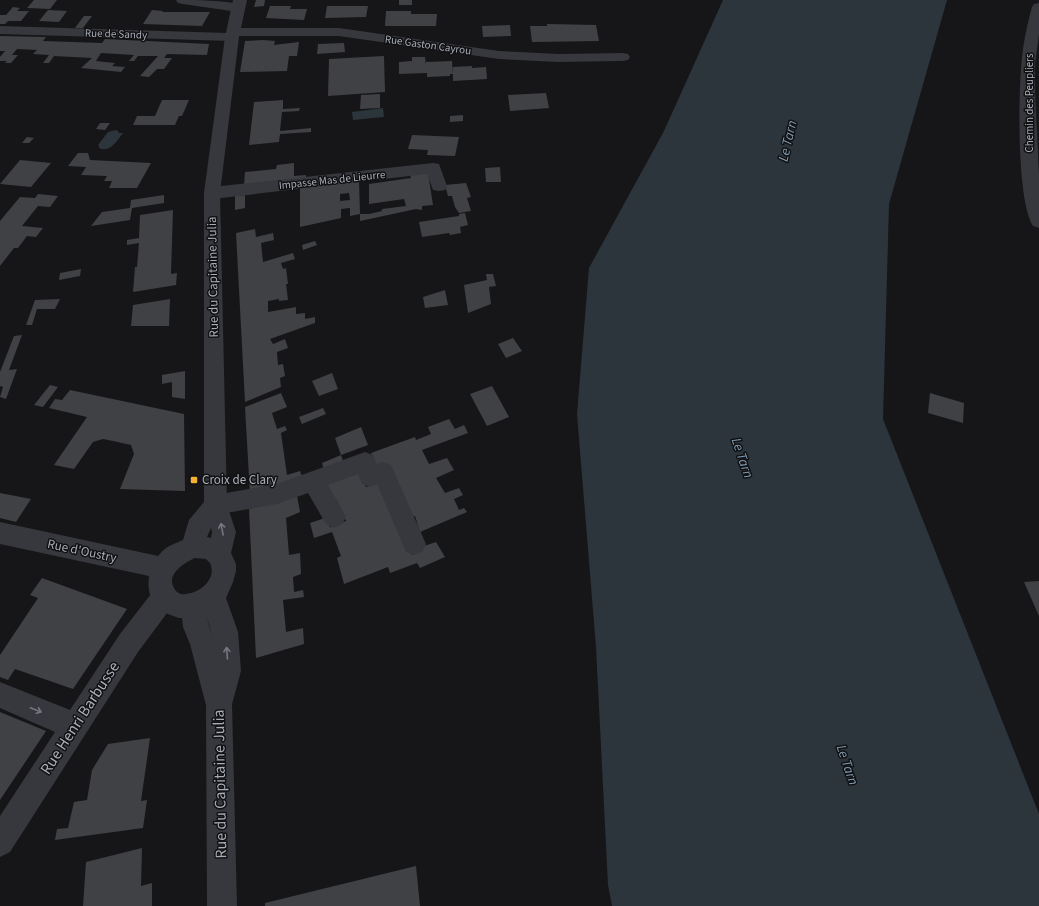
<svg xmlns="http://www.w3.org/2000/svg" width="1039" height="906" font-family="'Source Sans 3',sans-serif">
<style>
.water{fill:#2c353c}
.building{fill:#404145;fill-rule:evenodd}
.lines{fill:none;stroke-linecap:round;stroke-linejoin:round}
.minor{fill:#37383d;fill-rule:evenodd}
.tertiary{fill:#37383d;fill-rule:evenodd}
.oneway{stroke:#757881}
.poi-dot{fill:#f2b134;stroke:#111113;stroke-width:1.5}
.labels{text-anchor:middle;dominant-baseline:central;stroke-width:3;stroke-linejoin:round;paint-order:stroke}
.far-street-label{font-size:11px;fill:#a8adb8;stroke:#111113}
.street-label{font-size:13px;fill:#a8adb8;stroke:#111113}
.poi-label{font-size:13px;fill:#a8adb8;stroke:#111113;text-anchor:start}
.water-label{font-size:14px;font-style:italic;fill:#7f9bb3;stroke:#111113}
.near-street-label{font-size:16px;fill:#a8adb8;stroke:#111113}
</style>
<rect width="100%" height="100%" fill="#161618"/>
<path class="water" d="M723,0H947L889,204L883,419L1039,814V906H612L608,885L596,647L577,414L589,268L664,131Z
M383,108L384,117L353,120L352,112Z
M116,130L118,131L119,133H123C117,141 110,153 99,148V146L98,145L108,132Z"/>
<path class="building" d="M34,0H57L50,9L27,8Z
M256,0H265L264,6L254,7Z
M399,0H412V5H399Z
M270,6H291L290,9H307L304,20L266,18Z
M327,6H368L366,17L325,18Z
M13,7L20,8L17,11H29L21,21H8L5,24H0V15H6Z
M48,10L67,11L59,22L39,21Z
M152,10L163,11L162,12H210L202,26L143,24Z
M386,11H411V14H437L436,26H385Z
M84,16H92L83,28H75Z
M547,24L596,25L599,41L532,42L530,26H547Z
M510,25L511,36L483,37L482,26Z
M0,36L46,37L43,41L102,43L105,39L209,44L207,55L167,54L164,58H172L164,69H157L149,77L140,76L158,56H138L134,61H129L134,55L101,53L96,61L115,63L112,66L125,67L121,72L81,68L92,58L54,56L49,63H43L49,55L33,54L37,50L17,49L12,55H18L11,63H5L7,61H0V57L5,51H0Z
M263,40L275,41L274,45L299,42L297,56H289L287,71L240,72L245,41Z
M344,43L345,52L317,54L318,44Z
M384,56L385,92L328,96L329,59Z
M412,57H425L426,66V62L452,61L453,74H450V76L427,77V73L399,74V62L412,61Z
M472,66V68L486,67L487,79L453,81V67Z
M546,93L549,108L510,111L508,95Z
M380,94V108L360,109L361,95Z
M162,100H189L182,116H179L175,125H133L137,116H155Z
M283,100V109L300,108L299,111L282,112L280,131L311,128V132L280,134L279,142L249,145L254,102Z
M463,115V121L450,122V116Z
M100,123H110L105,130L96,129Z
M412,135L459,137L455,156L427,155L428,150L408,149Z
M27,137L34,138L29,143H22Z
M78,153H88L90,160L151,163L137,188H109L112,181H104L107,176L81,175L86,167L68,166Z
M20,160L51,163L31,187L0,184Z
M294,163V176L306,175V180L244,186L245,172L276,169L277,165Z
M500,167L501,182H486L485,168Z
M428,173L433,205L422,206V210L416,209L360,221V214L350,216V208L341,209V218L300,227V187L359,180L360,214H369L382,211V209L406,206L404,199L369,204V184L411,178L410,175ZM349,193L350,200L340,201V194Z
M466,183L471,197L467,198L471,211L459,213L455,207L452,196H448L445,185Z
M38,194L58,196L50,207L38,206L22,226L43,228L36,237L27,236L18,248H14L0,266V221L20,197L35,198Z
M164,195V203L132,208L130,220L91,226L102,212L130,208L131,200Z
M245,195V208L235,210V196Z
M173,210L171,274L177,273L176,285L133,292L135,267H137L139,243L127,245V240L139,238L140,215Z
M465,213L468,225L460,227L461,233L450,235L449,233L422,237L419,222L459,216V214Z
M255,229L256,237L273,233L274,240L261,243L263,262L293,253L295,259L281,263L283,269L286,268L288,284H286L288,300L279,301V299L268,301V312L296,307V314L305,313V319L315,317V323L270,339L273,344L285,339L288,348L277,352L278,365L283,364L285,376L280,378L281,387L245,402L236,233Z
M315,241L317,245L303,250L302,245Z
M81,269L80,276L59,280L60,273Z
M486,274H493L496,286L489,287L491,304L468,313L464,285L487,280Z
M445,290L448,305L425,308L423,297Z
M60,299L55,309H37L32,325H26L35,300Z
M170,299L169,326H131L133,305Z
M22,335L9,370L17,369L6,399L0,397L3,387L0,386V372L14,336Z
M513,338L522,351L506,358L498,344Z
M185,371V399L172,397V382L162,384V375Z
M332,373L338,389L319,396L312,381Z
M50,385L58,387L43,407L34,405Z
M492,386L509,417L487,426L470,394Z
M70,390L184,414L185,491L120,489L134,454L131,445L113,441L103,439L93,442L74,469L54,465L87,417L49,408L55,399L62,400Z
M281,393L287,407L272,413L277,429L285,426L287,430L281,433L287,475L300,471L303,479L250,495L245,407Z
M930,393L964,403L963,423L928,413Z
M323,408L326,414L302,424L299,417Z
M449,419L455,429L464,425L468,433L422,450L429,464L447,458L454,470L436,478L445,493L459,488L463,495L454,499L459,510L464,508L467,512L420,532L415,516L410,518L378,468L371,453L415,437L416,440L431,434L428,427Z
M361,427L368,445L341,455L335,438Z
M341,455L344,464L325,472L322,463Z
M358,471L366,487L379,482L412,555L421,547L436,542L445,557L420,568L417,563L390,573L388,567L344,584L337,558L341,556L332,532L314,538L310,523L325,518L330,527L346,521L337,501L322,484Z
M0,493L31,499L16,522L0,518Z
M297,496L300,512L286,518L289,555L300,553L301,574L293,577L294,592L303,590L304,597L283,600L286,632L303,628L304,644L256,658L249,509Z
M42,578L127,609L73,689L15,669L8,680L0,677V655L38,598L30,595Z
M1039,581V616L1024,582Z
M0,712L46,731L0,800Z
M150,738L141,801L147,800L143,828L55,840L57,829L68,828L74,802L87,800L92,770L108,744Z
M142,848L141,886L152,883V906H83L86,862Z
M416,866L420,906H265V903Z"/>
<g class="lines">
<path class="minor" d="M176,0C199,0 221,0 243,5L245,8L243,11L238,12L183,4L178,3Z
M1039,3V34L1035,64V93L1039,175V228L1033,226C1016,199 1018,83 1023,49C1025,35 1028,21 1032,7L1034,4Z
M0,26L227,33L228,29L233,28H339L499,51L558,54L623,53L628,54L630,57L628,60L623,61L558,62L499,59L339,36H238L237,40L232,41L0,34Z
M433,163L439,164L447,186L445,190L439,191L433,190L427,174L212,199L206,197L204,193L206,189L212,187Z
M365,452L373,455L377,464L383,462L391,465L426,544L422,552L414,555L406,552L377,484L370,487L362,484L358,474L328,485L346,517L342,524L334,528L326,524L308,493L277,504L215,515L207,512L203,505L207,498L215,495L277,484Z
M0,522L163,557L172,560L175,568L172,576L163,579L0,544Z
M164,585L173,589L176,597L173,605L138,652L10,852L0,857V816L55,732L0,708V682L70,710L120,634L155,589Z"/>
<path class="tertiary" d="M233,0H247L239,37L220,193L227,505L236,532L231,553L236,564V571L233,582L226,598L238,632L241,671L232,704L237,906H207L206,705L190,644L183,627L182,618H179C173,616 164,613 159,609C141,592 148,562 166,548C170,545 177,543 183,540L189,520L204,502V193L225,37ZM211,528L212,532L211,538L207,537ZM195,558L206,559L210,563C218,580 197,596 181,594C178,593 175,591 174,588C166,574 184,563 195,558ZM207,617L212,635L209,626Z"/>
</g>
<defs><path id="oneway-shaft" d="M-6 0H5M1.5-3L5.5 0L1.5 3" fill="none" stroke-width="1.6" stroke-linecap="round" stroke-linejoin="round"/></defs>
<g class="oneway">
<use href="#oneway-shaft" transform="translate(222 529) rotate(-101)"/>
<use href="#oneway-shaft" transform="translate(227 653) rotate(-94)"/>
<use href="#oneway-shaft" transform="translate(36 710) rotate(22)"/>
</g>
<rect class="poi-dot" x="190" y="476" width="8" height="8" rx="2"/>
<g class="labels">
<g class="far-street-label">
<text transform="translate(116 34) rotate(2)">Rue de Sandy</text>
<text transform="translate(428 45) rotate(8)">Rue Gaston Cayrou</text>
<text transform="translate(1029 103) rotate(-90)">Chemin des Peupliers</text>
<text transform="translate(332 180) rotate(-6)">Impasse Mas de Lieurre</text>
</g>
<g class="street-label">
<text transform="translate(213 277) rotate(-91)">Rue du Capitaine Julia</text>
<text transform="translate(82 551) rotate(12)">Rue d'Oustry</text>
</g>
<g class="poi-label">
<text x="202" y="480">Croix de Clary</text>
</g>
<g class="water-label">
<text transform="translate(788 141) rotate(-77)">Le Tarn</text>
<text transform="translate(742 458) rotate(71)">Le Tarn</text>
<text transform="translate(847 765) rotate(71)">Le Tarn</text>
</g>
<g class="near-street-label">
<text transform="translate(80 718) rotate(-57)">Rue Henri Barbusse</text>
<text transform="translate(220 784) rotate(-91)">Rue du Capitaine Julia</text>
</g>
</g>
</svg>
